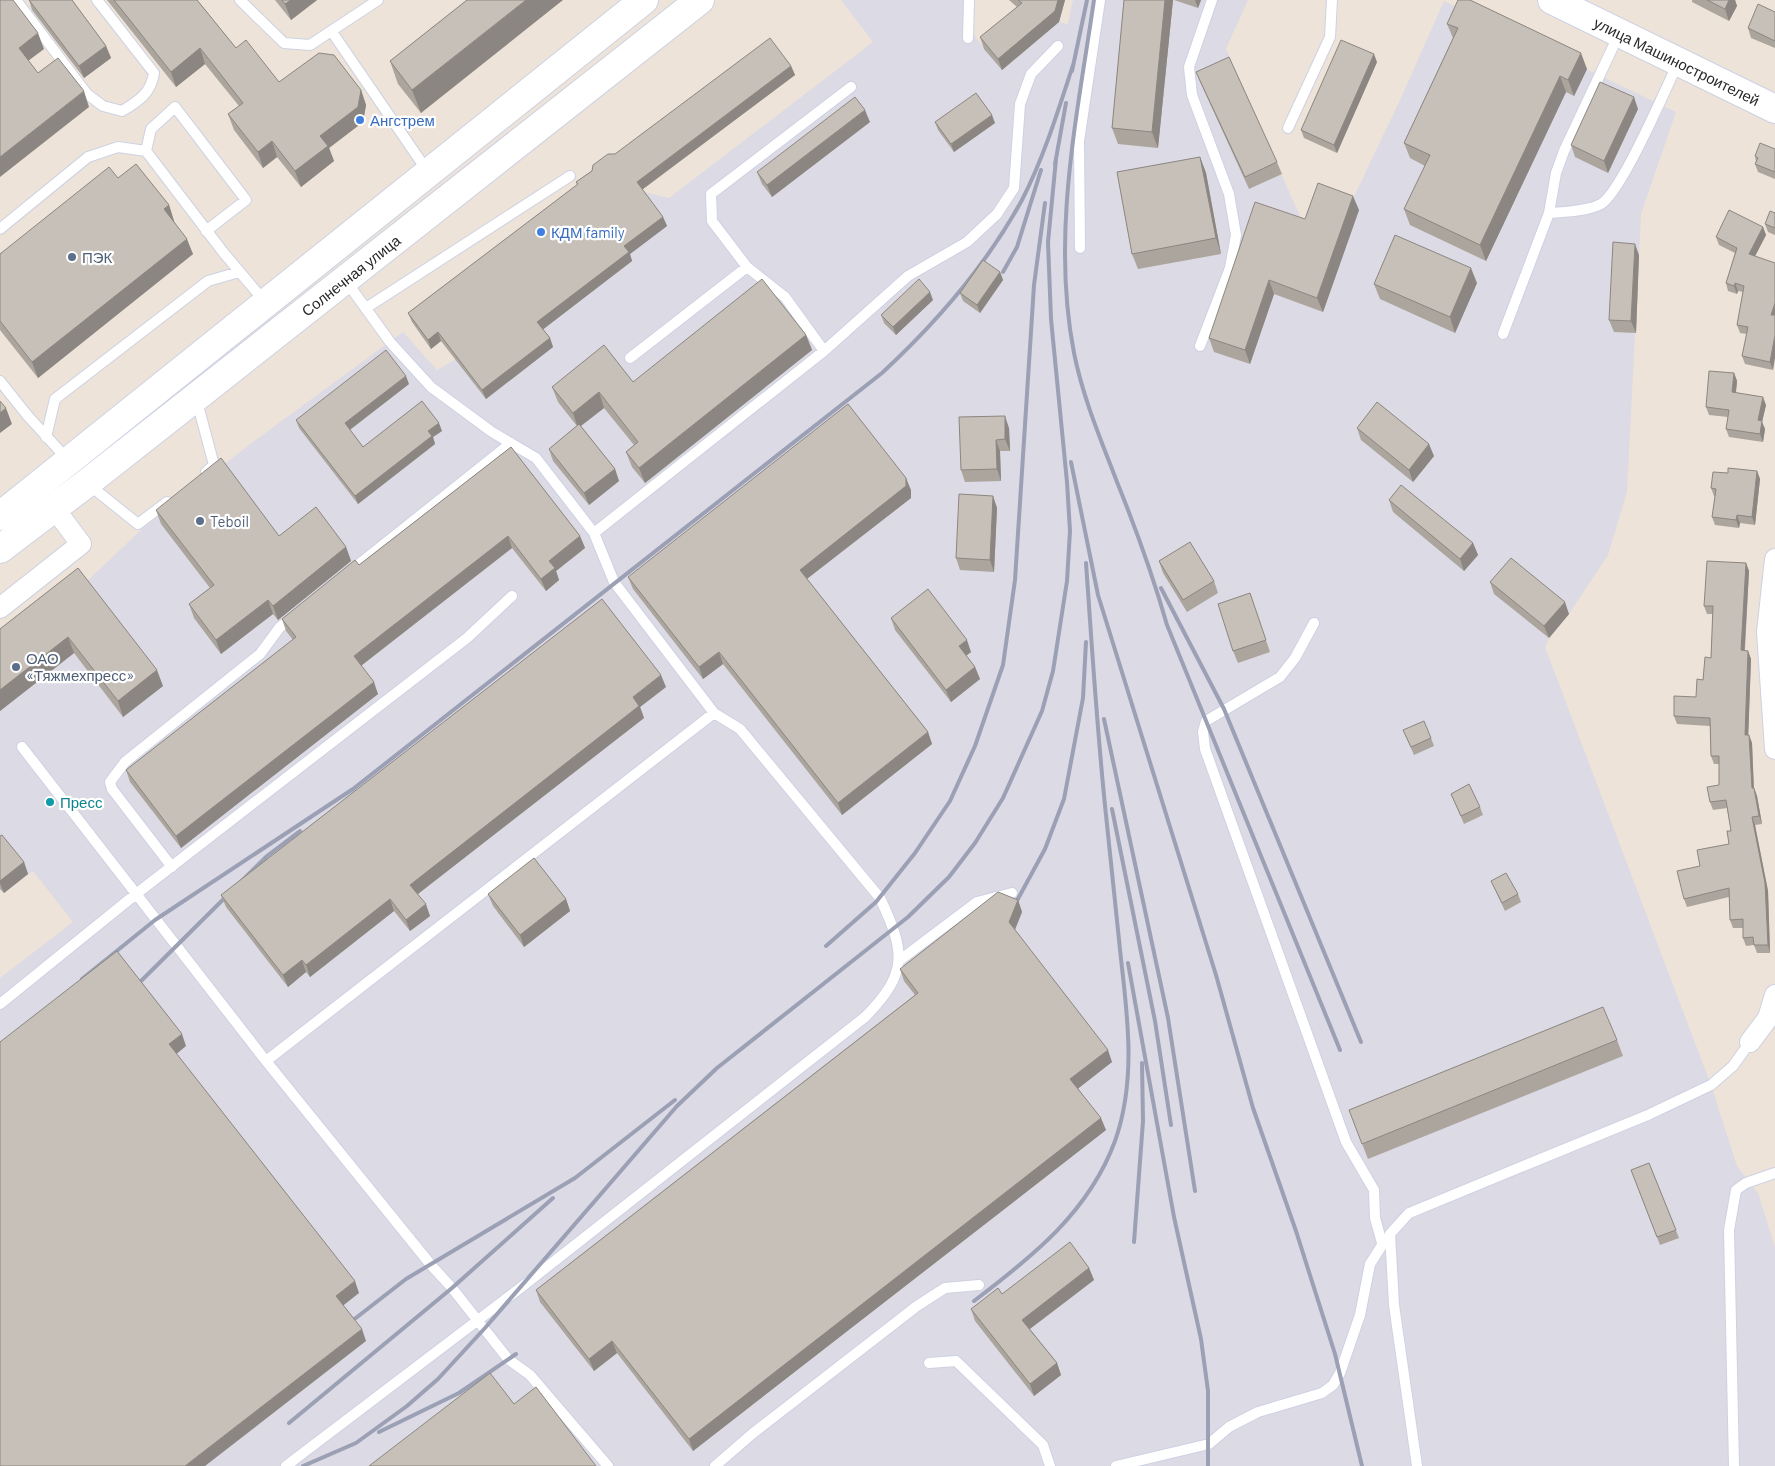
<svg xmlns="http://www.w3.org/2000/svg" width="1775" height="1466" font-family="Barlow,sans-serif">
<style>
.industrial{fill:#dcdae4}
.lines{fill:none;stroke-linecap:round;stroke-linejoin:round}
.lane-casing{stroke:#cdd2e3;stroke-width:12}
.street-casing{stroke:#cdd2e3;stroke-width:22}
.secondary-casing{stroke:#cdd2e3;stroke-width:30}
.lane{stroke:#fff;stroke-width:10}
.street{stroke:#fff;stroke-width:20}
.secondary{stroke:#fff;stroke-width:28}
.rail{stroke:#9ba0b5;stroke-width:4}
.wall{fill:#aba59e}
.shaded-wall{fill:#8b8681}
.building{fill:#c7c0b8;stroke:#8b8681}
.shop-dot{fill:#3f7fe0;stroke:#fff;stroke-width:2}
.service-dot{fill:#5c6f8a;stroke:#fff;stroke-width:2}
.culture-dot{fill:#0f9aa8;stroke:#fff;stroke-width:2}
.labels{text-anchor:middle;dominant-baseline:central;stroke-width:4.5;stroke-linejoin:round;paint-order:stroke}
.street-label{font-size:15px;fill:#282828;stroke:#fff}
.shop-label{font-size:15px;fill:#366cbe;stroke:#fff;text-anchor:start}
.service-label{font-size:15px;fill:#4e5e75;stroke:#fff;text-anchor:start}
.culture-label{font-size:15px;fill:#0d838f;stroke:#fff;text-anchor:start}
</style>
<rect width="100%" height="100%" fill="#ede3d8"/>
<path class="industrial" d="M841,0H973L968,28L1002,70L1059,22L1068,24L1073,0H1248L1226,49L1306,230L1349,207L1400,100L1444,1L1676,112L1641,214L1627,492L1608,555L1569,614L1549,638L1545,647L1711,1085L1737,1166L1758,1193L1775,1247V1466H0V978L73,922L33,871L4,893L0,889V649L84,584L142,529L249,445L403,332L437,370L456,359L640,191L669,198L873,42Z"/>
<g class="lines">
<defs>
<path id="lane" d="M16,0L87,94L103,106L122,111C139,101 151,93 154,73L97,0
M240,0L284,43L310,45L378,0
M332,32L428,172
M968,38L969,0
M1288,128L1330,37L1332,0
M146,151L151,129L175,107L246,200L206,231
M1549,213C1563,212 1589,211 1601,204C1622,191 1665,90 1678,63
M0,229L88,157L118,147L146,151L223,252L265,302
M1080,248L1079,141L1100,0
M366,308L570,176
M1503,334L1549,213L1556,173L1564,151L1619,34
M1200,346L1230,268L1236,235L1229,194L1192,95L1189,67L1212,0
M824,351L785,297L747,267L712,221L711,194L851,87
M630,358L747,267
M0,381L27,415L68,460
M196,398L214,465L206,472
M46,437L55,399L208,281L239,272
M88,484L138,524L167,502
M594,533L824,351L908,276L967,242L997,214L1014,188L1020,104L1031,74L1058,46
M348,573L511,443
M1314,623L1295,658L1280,677L1206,721L1203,732L1205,749L1346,1142L1374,1190L1375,1218L1382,1243
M22,747L266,1061L431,1265L452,1288L508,1359L530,1375L608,1466
M172,867L112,789L110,782L125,762L260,654L280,627L293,617
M900,960L977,902L1012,893
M0,1004L136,894L467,638L512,596
M266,1061L714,713
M929,1363L956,1361L1043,1445L1050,1466
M286,1466L519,1289L865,1017C909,973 905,951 880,898L740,729L714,713L614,582L594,533L536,458L492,432L431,387L390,342L346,281
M715,1466L752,1434L917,1306L945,1288L979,1285
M1116,1466L1209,1444L1229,1427L1258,1412L1322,1393L1333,1385L1340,1373L1360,1315L1370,1264L1386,1239
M1417,1466L1394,1305L1390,1234L1409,1213L1650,1114L1711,1085L1733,1066L1750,1042
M1734,1466L1729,1230L1736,1190L1746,1183L1775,1173"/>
<path id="street" d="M1775,559L1767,632L1775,749
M0,608L81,544L54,508
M1750,1042L1768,1018L1775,995"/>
<g id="secondary">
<path id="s1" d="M1552,0L1775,109"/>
<path d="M0,516L644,0"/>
<path id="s2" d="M0,549L87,483L700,0"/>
</g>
</defs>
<use href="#lane" class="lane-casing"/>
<use href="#street" class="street-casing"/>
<use href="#secondary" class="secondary-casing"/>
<use href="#lane" class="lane"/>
<use href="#street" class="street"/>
<use href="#secondary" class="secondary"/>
<path class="rail" d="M1094,0C1077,117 1051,235 1074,353C1083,398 1101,440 1117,482C1136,529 1153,576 1167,625L1340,1050
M1072,71L1087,0
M1055,164L1066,103
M1003,272L1017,247L1041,170
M1071,462L1098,595L1216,975L1253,1108L1296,1231L1335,1354L1362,1466
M1161,588L1224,709L1361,1042
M1104,719L1168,1018L1195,1191
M1112,809L1155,1021L1171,1125
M1013,908L1045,849L1064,799L1083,698L1086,642
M826,946L876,902L915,853L950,801L975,746L1003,665L1015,580L1034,285L1045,203
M1128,963L1174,1217L1201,1339L1208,1391V1466
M82,979L155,920L353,789L882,373C937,322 986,266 1022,200C1044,157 1058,111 1073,65
M137,985L267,856L300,831
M1134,1242L1143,1121L1142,1063
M974,1301C1032,1257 1089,1212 1115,1141C1136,1082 1128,1019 1121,959C1116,911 1111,863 1106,815C1097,731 1092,647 1086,563
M352,1321L406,1279L575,1178L675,1100
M289,1423L452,1288L553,1198
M379,1432L459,1393L516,1354
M303,1466L356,1443L407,1406L438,1379L485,1328L677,1106L717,1068L908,917L949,877L975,843L1003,798L1042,711L1053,671L1067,581L1070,531L1067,482L1051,319L1048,242L1056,159"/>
</g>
<path class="wall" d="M29,0H72L106,46L111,58L84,78L32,10Z
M107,0H197L236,48L279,82L361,90L366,105L363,122L329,148L334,161L301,187L277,157L263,168L234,130L228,114L239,106L205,64L176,87Z
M275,0H317L291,20Z
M467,0L421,113L398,84L390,61Z
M1009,0H1065L1059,22L1002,70L984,49L980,37L1017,7Z
M1124,0H1173L1158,148L1118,144L1112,128Z
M1174,0H1201L1198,8Z
M1692,0H1735L1737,6L1729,21L1692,2Z
M1775,12V48L1751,38L1748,28Z
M1447,24L1587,69L1574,96L1566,92L1486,261L1410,225L1404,209L1425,166L1410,158L1404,143L1453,38Z
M1377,62L1337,153L1304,138L1301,130Z
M791,66L795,75L642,190L663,217L667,226L630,254L632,261L543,329L550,338L553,347L486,399L441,341L431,349L412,322L408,313L577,185L576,182L615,154Z
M1196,72L1277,162L1282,174L1249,189L1201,84Z
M1638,109L1608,173L1575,157L1571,145Z
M870,122L772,197L762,184L757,172Z
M935,122L995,123L954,152L938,130Z
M1775,149V179L1758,172L1755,164L1756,162L1755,156Z
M1200,157L1206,173L1221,254L1138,269L1132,254Z
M118,178L169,205L174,221L193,254L38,378L0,330V254Z
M1359,210L1323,312L1274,294L1250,364L1214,352L1209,338L1305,219Z
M1775,213V235L1768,232L1765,224Z
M1763,227L1766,235L1755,256L1773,370L1745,364L1742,356L1747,334L1740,333L1737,325L1743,292L1738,291L1737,294L1728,291L1726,283L1735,253L1719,245L1716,237Z
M1639,255L1636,333L1614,332L1609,320Z
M1000,272L1003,280L980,313L963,301L960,293Z
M1477,283L1455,333L1380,299L1374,284Z
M933,300L896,335L884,323L881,315Z
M806,335L812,350L645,483L632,467L626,452L634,445L604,408L581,426L615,469L619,481L589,505L553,461L549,449L577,426L558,402L552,387L633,382Z
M1734,373L1737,381L1736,393L1766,405L1762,422L1765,429L1763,442L1729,437L1726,429L1728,417L1709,415L1706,407Z
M409,384L350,430L363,447L442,431L433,437L435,444L358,504L299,428L296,420Z
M1009,428L1010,451H1000L1001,481L965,482L961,470Z
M1357,428L1434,456L1413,482L1361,440Z
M511,447L580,536L585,548L556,571L559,580L546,591L512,548L361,666L378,694L181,848L130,782L126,770L293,640L286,631L282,619L359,565Z
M1757,471L1760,479L1755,525L1740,523L1739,528L1715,525L1712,517L1715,496H1714L1711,488L1728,473Z
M911,490V498L807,579L928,732L932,744L842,815L723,664L703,679L633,589L628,577Z
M993,496L997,508L994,572L960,570L956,558Z
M1389,500L1473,543L1478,555L1464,571L1393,512Z
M156,510L279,536L346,547L351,561L278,620L273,614L221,654L194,618L189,604L210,588L161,524Z
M1159,561L1214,581L1218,593L1187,612L1163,573Z
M1746,563L1749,571L1745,650L1748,651L1751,659L1748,735H1749L1752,743L1754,788L1757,796L1762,824L1755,825L1768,891L1770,953H1757L1754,945L1746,946L1743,938V928H1733L1730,920L1729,897L1687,907L1684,899L1700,866L1729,844L1731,831L1727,808L1713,810L1710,802L1719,785V764H1714L1711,756L1710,726L1677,724L1674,716L1696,697L1711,658L1713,614H1707L1704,606Z
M78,568L163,686L123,717L74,653L0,711V629Z
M1490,582L1569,614L1549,638L1494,594Z
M1250,593L1270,652L1238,663L1233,651Z
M891,618L971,652L966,656L975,667L980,679L951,702L895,630Z
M666,687L640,707L644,718L418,894L430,916L410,931L394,911L310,977L306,972L288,987L226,907L221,895Z
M1403,730L1431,738L1434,746L1414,755Z
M1451,794L1480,807L1483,815L1464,824Z
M0,836L24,862L28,874L4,893L0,889Z
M1491,881L1518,894L1521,902L1505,911Z
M488,894L566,899L570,911L524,947L493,906Z
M1018,900L1022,912L1015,930L1112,1062L1078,1088L1106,1130L693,1451L617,1353L594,1371L540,1302L536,1290L915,995L904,981L900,969Z
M1617,1040L1623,1056L1368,1159L1349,1110Z
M1649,1163L1679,1238L1660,1245L1631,1170Z
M1089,1268L1094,1280L1030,1329L1057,1363L1061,1375L1034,1396L975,1321L971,1309L1002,1294Z"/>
<path class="shaded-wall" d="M291,0H317L291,20L285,4Z
M526,0H563L421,113L412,90Z
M1058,0H1065L1059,22L1002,70L998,59Z
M1165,0H1173L1158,148L1152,132Z
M1195,0H1201L1198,8Z
M1729,0H1735L1737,6L1729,21L1725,9Z
M38,33L44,49L24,64L19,48Z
M106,46L111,58L84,78L79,66Z
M200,48L205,64L176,87L171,72Z
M1581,53L1587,69L1574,96L1568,80Z
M1374,54L1377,62L1337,153L1334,145Z
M791,66L795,75L640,191L637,182Z
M1560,76L1566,92L1486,261L1480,245Z
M361,90L366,105L363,122L329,148L334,161L301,187L295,171L320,136Z
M84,91L89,107L0,177V157Z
M1634,97L1638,109L1608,173L1604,161Z
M865,110L870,122L772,197L767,185Z
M992,115L995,123L954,152L951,144Z
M272,141L277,157L263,168L258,152Z
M1200,157L1206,173L1221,254L1216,238Z
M1353,196L1359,210L1323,312L1317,298Z
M169,205L174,221L169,225L164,209Z
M663,217L667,226L630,254L632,261L541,331L537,322L624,246Z
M1763,227L1766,235L1752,262L1749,254Z
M187,239L193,254L38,378L32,362Z
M1635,244L1639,255L1636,333L1631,321Z
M1471,268L1477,283L1455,333L1450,317Z
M1000,272L1003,280L980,313L977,305Z
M1269,280L1274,294L1250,364L1245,350Z
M1735,283L1738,291L1737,294L1734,286Z
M930,292L933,300L896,335L893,327Z
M1775,303V320L1771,315Z
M438,332L441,341L431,349L428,340Z
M806,335L812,350L645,483L639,468Z
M1775,335V358L1773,370L1770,362Z
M550,338L553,347L486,399L482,390Z
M1734,373L1737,381L1735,400L1732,392Z
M406,376L409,384L348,431L345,423Z
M599,392L604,408L578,428L573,413Z
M1763,397L1766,405L1762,422L1765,429L1763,442L1760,434L1758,420Z
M6,408L12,424L0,433V413Z
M1005,416L1009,428L1010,451L1005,439Z
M439,423L442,431L433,437L435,444L358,504L355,496L428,431Z
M996,440L1000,451L1001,481L997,469Z
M1429,444L1434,456L1413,482L1409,470Z
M615,469L619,481L589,505L584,493Z
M1757,471L1760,479L1755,525L1752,517Z
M906,478L911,490V498L804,581L800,570Z
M993,496L997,508L994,572L990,560Z
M1737,515L1740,523L1739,528L1736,520Z
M508,536L512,548L358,668L354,656Z
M580,536L585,548L556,571L559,580L546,591L541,579L549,561Z
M1473,543L1478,555L1464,571L1460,559Z
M346,547L351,561L278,620L273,606Z
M1746,563L1749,571L1744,658L1741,650Z
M268,600L273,614L221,654L216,640Z
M1565,602L1569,614L1549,638L1544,626Z
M68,637L74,653L0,711V690Z
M967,640L971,652L963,658L959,646Z
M1748,651L1751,659L1748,743L1745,735Z
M719,652L723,664L703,679L699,667Z
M975,667L980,679L951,702L946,690Z
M157,670L163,686L123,717L118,701Z
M661,675L666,687L640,707L644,718L414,897L410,885L633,697Z
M374,682L378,694L181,848L176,836Z
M928,732L932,744L842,815L838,803Z
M1749,735L1752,743L1754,796L1752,788Z
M1754,788L1757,796L1762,824L1759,816Z
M1752,817L1755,825L1768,891L1770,953L1768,945Z
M24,862L28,874L4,893L0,883V881Z
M390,899L394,911L310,977L306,965Z
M566,899L570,911L524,947L520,935Z
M1018,900L1022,912L1013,934L1009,922Z
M426,904L430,916L410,931L406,920Z
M302,960L306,972L288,987L283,975Z
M182,1034L186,1046L174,1056L169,1044Z
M1108,1050L1112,1062L1075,1091L1070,1079Z
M1101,1118L1106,1130L693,1451L689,1439Z
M1089,1268L1094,1280L1027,1331L1022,1320Z
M355,1281L359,1293L340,1308L336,1296Z
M362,1329L366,1341L205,1466H185Z
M612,1341L617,1353L594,1371L589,1359Z
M1057,1363L1061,1375L1034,1396L1030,1384Z"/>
<path class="building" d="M0,0H13L38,33L19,48L38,73L58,58L84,91L0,157Z
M29,0H72L106,46L79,66Z
M114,0H197L236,48L246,40L279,82L319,53L334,55L361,90L358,107L320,136L328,146L295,171L272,141L258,152L228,114L243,103L200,48L171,72Z
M282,0H291L285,4Z
M467,0H526L412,90L390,61Z
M1018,0H1058L1055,11L998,59L980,37L1022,3Z
M1124,0H1165L1152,132L1112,128Z
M1458,0H1470L1581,53L1568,80L1560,76L1480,245L1404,209L1430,155L1404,143L1458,28L1447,24Z
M1707,0H1729L1725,9Z
M1758,4L1775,12V41L1748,28Z
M770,38L791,66L637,182L663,217L624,246L629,252L537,322L550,338L482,390L438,332L428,340L408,313L578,184L576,182L592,171L593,165L608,154H615Z
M1341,40L1374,54L1334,145L1301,130Z
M1229,57L1277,162L1245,177L1196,72Z
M1600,82L1634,97L1604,161L1571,145Z
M976,93L992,115L951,144L935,122Z
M855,97L865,110L767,185L757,172Z
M1760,143L1775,149V172L1755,164L1758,158L1755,156Z
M1200,157L1216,238L1132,254L1117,172Z
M136,164L169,205L164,209L187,239L32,362L0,321V254L109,167L118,178Z
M1318,183L1353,196L1317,298L1269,280L1245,350L1209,338L1255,202L1305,219Z
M1729,210L1763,227L1749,254L1775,263V303L1771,315H1775V335L1770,362L1742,356L1748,327L1737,325L1744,286L1735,283L1734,286L1726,283L1737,248L1716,237Z
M1770,211L1775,213V228L1765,224Z
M1395,235L1471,268L1450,317L1374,284Z
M1613,242L1635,244L1631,321L1609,320Z
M983,260L1000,272L977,305L960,293Z
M762,279L806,335L639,468L626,452L638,442L599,392L573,413L552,387L604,345L633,382Z
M919,279L930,292L893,327L881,315Z
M386,350L406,376L345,423L363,447L422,401L439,423L428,431L432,436L355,496L296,420Z
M1709,371L1734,373L1732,392L1763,397L1758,420L1762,421L1760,434L1726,429L1729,410L1706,407Z
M0,401L6,408L0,413Z
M1377,402L1429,444L1409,470L1357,428Z
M848,404L906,478V486L800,570L928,732L838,803L719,652L699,667L628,577Z
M1005,416V439L996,440L997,469L961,470L959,417Z
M579,424L615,469L584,493L549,449Z
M511,447L580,536L549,561L555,568L541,579L508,536L354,656L374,682L176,836L126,770L296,637L282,619L355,560L359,565Z
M221,458L279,536L316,507L346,547L273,606L268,600L216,640L189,604L214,585L156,510Z
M1728,468L1757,471L1752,517L1737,515L1736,520L1712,517L1716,489L1711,488L1713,472L1728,473Z
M1401,485L1473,543L1460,559L1389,500Z
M959,494L993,496L990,560L956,558Z
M1190,542L1214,581L1183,600L1159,561Z
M1511,558L1565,602L1544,626L1490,582Z
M1707,561L1746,563L1741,650L1748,651L1745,735H1749L1752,788H1754L1759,816L1752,817L1765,883L1768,945H1754L1753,937L1743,938V919L1730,920L1729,888L1684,899L1677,871L1700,866L1697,850L1729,844L1727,831H1731L1726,800L1710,802L1707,787L1719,785V756H1711L1710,718L1674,716V696L1696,697L1697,679L1703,680L1705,657L1711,658L1713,606H1704Z
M78,568L157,670L118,701L68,637L0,690V629Z
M928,589L967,640L959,646L975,667L946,690L891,618Z
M1250,593L1266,640L1233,651L1218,604Z
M602,599L661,675L633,697L639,706L410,885L426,904L406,920L390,899L306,965L302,960L283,975L221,895Z
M1424,721L1431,738L1411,747L1403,730Z
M1469,784L1480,807L1461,816L1451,794Z
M2,835L24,862L0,881V836Z
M534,858L566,899L520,935L488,894Z
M1506,873L1518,894L1502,903L1491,881Z
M998,892L1018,900L1009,922L1108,1050L1070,1079L1101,1118L689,1439L612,1341L589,1359L536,1290L918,993L900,969Z
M117,951L182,1034L169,1044L355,1281L336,1296L362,1329L185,1466H0V1042Z
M1603,1007L1617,1040L1362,1144L1349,1110Z
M1649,1163L1676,1230L1657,1237L1631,1170Z
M1070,1242L1089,1268L1022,1320L1057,1363L1030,1384L971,1309L998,1288L1002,1294Z
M490,1373L514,1404L536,1387L596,1466H369Z"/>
<g class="shop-dot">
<circle cx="360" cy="120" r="5"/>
<circle cx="541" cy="232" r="5"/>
</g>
<g class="service-dot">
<circle cx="72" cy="257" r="5"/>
<circle cx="200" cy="521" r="5"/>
<circle cx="16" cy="667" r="5"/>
</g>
<circle class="culture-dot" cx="50" cy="802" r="5"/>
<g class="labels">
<g class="street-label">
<text stroke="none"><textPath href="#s1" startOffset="139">улица Машиностроителей</textPath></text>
<text stroke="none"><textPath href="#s2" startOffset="445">Солнечная улица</textPath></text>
</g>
<g class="shop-label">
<text x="370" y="120">Ангстрем</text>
<text x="551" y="232">КДМ family</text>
</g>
<g class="service-label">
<text x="82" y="257">ПЭК</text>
<text x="210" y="521">Teboil</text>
<text x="26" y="658">ОАО<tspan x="26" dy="17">«Тяжмехпресс»</tspan></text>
</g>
<g class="culture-label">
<text x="60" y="802">Пресс</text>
</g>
</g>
</svg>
